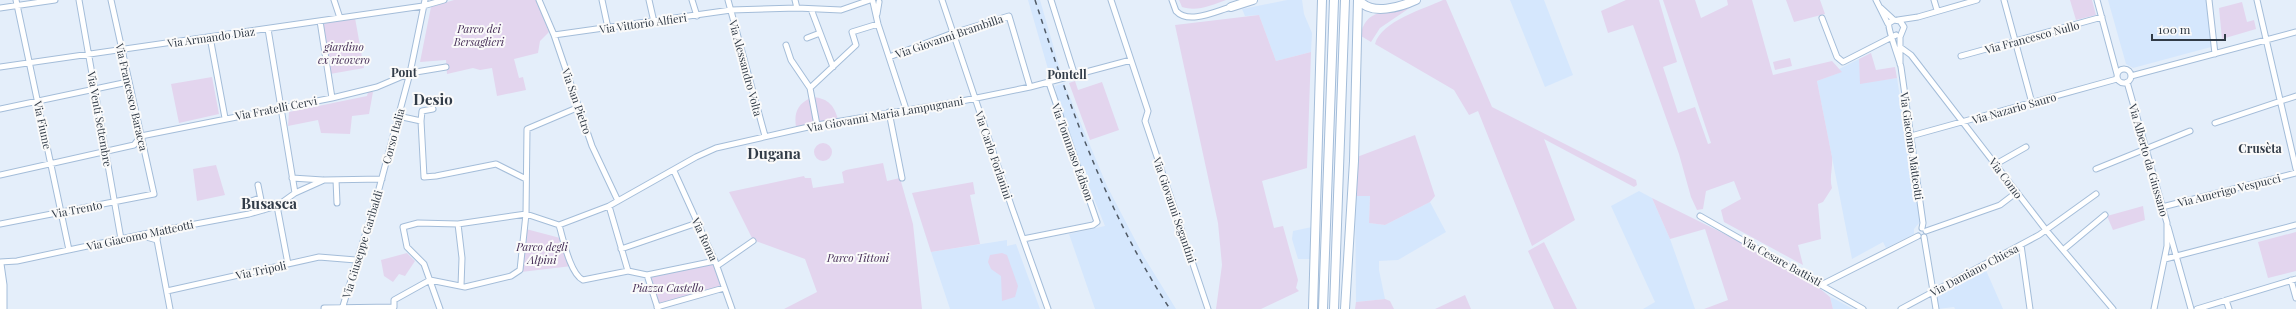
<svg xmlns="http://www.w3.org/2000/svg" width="2296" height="309" font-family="'Playfair Display',serif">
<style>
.built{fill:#d5e7fd}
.green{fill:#e3d5ee}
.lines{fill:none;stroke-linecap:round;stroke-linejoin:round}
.minor-casing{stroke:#a4bdd9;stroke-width:7}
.major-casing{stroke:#a4bdd9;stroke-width:9}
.highway-casing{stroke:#a4bdd9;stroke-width:10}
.minor{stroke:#fff;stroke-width:5}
.major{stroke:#fff;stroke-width:7}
.highway{stroke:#fff;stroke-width:8}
.rail{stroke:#515b67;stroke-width:1.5;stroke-dasharray:5 5;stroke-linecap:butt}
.labels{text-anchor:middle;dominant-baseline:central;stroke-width:4;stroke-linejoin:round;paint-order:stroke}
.street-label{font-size:11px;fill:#313b47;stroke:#fafafa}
.park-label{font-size:11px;font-style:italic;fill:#442c55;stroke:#fafafa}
.neighbourhood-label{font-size:12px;font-weight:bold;fill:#313b47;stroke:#fafafa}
.district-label{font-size:15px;font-weight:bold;fill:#313b47;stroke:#fafafa}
</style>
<rect width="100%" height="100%" fill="#e4eefa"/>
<path class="built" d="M1028,0H1040L1062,76L1053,79L1050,76Z
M1287,0H1302L1304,14L1312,33L1311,52L1276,61L1259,15L1245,16L1242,9Z
M1510,0H1544L1573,75L1545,87Z
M2108,0H2207L2211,47L2133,68L2126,64Z
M1859,59L1861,83L1897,78L1920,222L1914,229V234L1886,248L1883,242L1852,259L1817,81L1841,72L1839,69Z
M1064,83L1107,186L1144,257L1176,309H1095L1069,234L1105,226L1062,120L1055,86Z
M1639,191L1652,198L1670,239L1695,309H1643L1655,302L1611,206Z
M1355,196H1370L1369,223L1385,225L1430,202L1446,232L1398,260L1379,261V270L1385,299L1356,302Z
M1312,227L1310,259H1298L1292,239L1293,231Z
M1007,240V246L1016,244L1040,309H950L931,252Z
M1985,268L2003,309H1955L1954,307L1938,309V293Z
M1830,297L1833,298L1853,309H1833Z"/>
<path class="green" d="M454,0H536L549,32L540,41L538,53L514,59L519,78L523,77L526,90L497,96L492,68L480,70L473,68L447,74L446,60L420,62L431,7Z
M1179,0H1226C1212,5 1197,12 1182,7Z
M1443,0H1446L1492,107L1636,180L1637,185L1634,187L1544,139L1575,220L1532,246L1478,111L1469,115L1454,90L1375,44C1381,21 1424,9 1443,0Z
M1626,0H1659L1677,62L1663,67L1678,113L1695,107L1708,144L1711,143L1663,0H1695L1701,18L1728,5L1727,0H1752L1773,75L1832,61L1842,72L1817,81L1832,157C1833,168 1829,178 1832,188L1823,202L1818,204L1821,239L1798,245L1803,265L1724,222L1721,210L1741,199L1734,181L1706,191L1703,209L1697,210L1691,197L1679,154L1633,25L1608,33L1601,11Z
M1786,0H1820L1825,14L1794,22Z
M2070,0H2092L2096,15L2076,20Z
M2242,2L2247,22L2254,20L2256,29L2222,39L2219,8Z
M1411,7L1380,28L1371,42L1361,36C1363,10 1389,10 1411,7Z
M1259,15L1276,61L1311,52L1307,168L1262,181L1274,228L1283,226L1298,280L1296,288L1299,291L1261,309H1216L1222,265L1218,223L1175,25Z
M355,18L364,68L330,74L322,24Z
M1871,53L1876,70L1895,67L1897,78L1860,84L1859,59Z
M1790,58L1792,66L1775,70L1773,62Z
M212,77L219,114L179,123L171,84Z
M1075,81L1078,90L1102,82L1119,130L1090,140L1069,83Z
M368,92H373L369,114L352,116L350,134L321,133L318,120L288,126L289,112L367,96Z
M814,97C829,99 834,106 838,119L819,122Z
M810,98L815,123L796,127C794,113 797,105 810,98Z
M1415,135L1435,196L1430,202L1385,225L1369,223L1370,196H1355L1357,157Z
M814 152a9 9 0 1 1 18 0a9 9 0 1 1-18 0Z
M883,163L887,181L900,178L913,224L922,309H784L817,292L805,259L753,240L729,192L804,176L805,178H811L813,188L844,183L842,172L846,170Z
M216,165L225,195L197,201L193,169Z
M973,182L975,194L970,195L980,244L931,252L912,193Z
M1652,198L1753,248L1812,282L1830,297L1833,309H1704L1728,300L1705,229L1670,239Z
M2143,206L2145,220L2113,230L2107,216Z
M526,229L564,239L572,266L521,272Z
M2296,232V271L2268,278L2258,242Z
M1544,242L1577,309H1554L1528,251Z
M407,253L415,261L405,276L399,274L393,282L384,276L381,260Z
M1002,253L1007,255L1018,286L1015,297L1002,301L1001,276L991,269L988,262L990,255Z
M715,261L724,288L657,307L647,275Z
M1465,295L1471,309H1435Z
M1385,299L1390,301L1394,309H1355L1356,302Z"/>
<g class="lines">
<defs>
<path id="minor" d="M16,0L69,250
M79,0L121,239
M334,0L340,18
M539,0L554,35L592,146L618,201
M602,0L608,28
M649,0L654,22
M692,0L697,16
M728,0L765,136
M795,0L797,8
M942,0L1012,208L1048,309
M1051,0L1075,76
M1111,0L1148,111L1145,121L1208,309
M1172,0L1176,11C1189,25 1216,11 1231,7
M1876,0L1888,24
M1934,0L1937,10
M2004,0L2032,103
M2097,0L2117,74
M2209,0L2215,54
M2257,0L2296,169
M873,2L878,24L906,109
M0,8L55,0
M1881,8L1894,20
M811,9L833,67
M877,14L879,2
M1822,18L1837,57L1843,62L1896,35
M1898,20L1918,17L1977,0
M320,21L332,98
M268,29L295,193
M554,35L731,10L797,8L841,10L870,0
M210,37L225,118
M807,38L820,33
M786,45L791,60L810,88
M1900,47L1911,55L2046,230L2113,309
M1961,56L2102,17
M889,57L953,33L1009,16L1030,87
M1900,64V37L1904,27L1900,21L1894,20L1889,23C1887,28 1899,58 1901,67C1908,119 1916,171 1923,223L1922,228
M0,67L423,6L444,0
M2117 76a7 7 0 1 1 14 0a7 7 0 1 1-14 0Z
M2131,76L2296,32
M2127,82L2167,223V246L2154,309
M0,109L128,82
M889,112L902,178
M398,116L421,121L424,177L436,176L496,164L526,179
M421,121L422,111L433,109
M2215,123L2296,96
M817,125L810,88L856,45L852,32L878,24
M1911,136L2117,79
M1996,164L2026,147
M2096,169L2190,131
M674,171L715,261L732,309
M0,175L134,145L141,136L332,98L377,87L410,73L446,67
M292,178L323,180
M336,180L337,203
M258,185L263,210
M251,201L260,198
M277,206L288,264
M609,206L628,271
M2162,207L2296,173
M1700,216L1863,309
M0,224L154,194L111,0
M458,224L462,258L461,286
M559,225C563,238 570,274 583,280L628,271L647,275L715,261
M2168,227L2191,309
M158,231L157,240L170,309
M1926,231L2000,205L2017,192
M139,235L157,240
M1924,237L1936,309
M1023,239L1093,225L1097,222L1049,83
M2021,245L2030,309
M621,249L697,223
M2063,250L2105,215
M2165,259L2296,225
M0,262L17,261L158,231L249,214L277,206L295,193L324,180L382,179
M717,266L753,241
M647,275L658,309
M2291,280L2296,298
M1823,284L1918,236
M167,291L319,257L356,260
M2226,300L2229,309
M394,307V300L430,280L465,287L511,276L520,270L526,214L527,129L579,107
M657,307L724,288
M324,308L394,307
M342,309L376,200L410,73L425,0
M440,309L424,264L407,247L403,227L418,223L458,224L526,214L559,225L609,206L696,157L716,148L817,125L962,101L1030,87L1131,60
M1901,309L2039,235L2096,194
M2197,309L2296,279"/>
<path id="major" d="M0,264L3,285V309"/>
<path id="highway" d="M1359,0C1371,16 1401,7 1416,0
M1231,7L1253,0
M1313,309L1322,0
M1323,309L1334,0
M1334,309L1345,0
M1345,309L1354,161L1358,0"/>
</defs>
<use href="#minor" class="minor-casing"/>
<use href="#major" class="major-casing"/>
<use href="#highway" class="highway-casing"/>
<use href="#minor" class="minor"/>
<use href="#major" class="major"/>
<use href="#highway" class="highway"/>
<path class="rail" d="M1035,0C1070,108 1107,213 1170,309"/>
</g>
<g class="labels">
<g class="street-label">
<text transform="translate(643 23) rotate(-8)">Via Vittorio Alfieri</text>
<text transform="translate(949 36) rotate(-19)">Via Giovanni Brambilla</text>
<text transform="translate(211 37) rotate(-8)">Via Armando Diaz</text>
<text transform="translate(2032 37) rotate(-15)">Via Francesco Nullo</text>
<text transform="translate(746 68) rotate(75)">Via Alessandro Volta</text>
<text transform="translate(132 97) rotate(77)">Via Francesco Baracca</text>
<text transform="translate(577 101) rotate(71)">Via San Pietro</text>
<text transform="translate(276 108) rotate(-11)">Via Fratelli Cervi</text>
<text transform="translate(2014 108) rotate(-16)">Via Nazario Sauro</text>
<text transform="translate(885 114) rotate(-10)">Via Giovanni Maria Lampugnani</text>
<text transform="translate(100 119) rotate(80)">Via Venti Settembre</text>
<text transform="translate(43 125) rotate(78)">Via Fiume</text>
<text transform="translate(393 136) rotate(-75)">Corso Italia</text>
<text transform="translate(1912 146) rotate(82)">Via Giacomo Matteotti</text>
<text transform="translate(1073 152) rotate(70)">Via Tommaso Edison</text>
<text transform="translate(994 155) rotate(71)">Via Carlo Forlanini</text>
<text transform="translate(2149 160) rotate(74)">Via Alberto da Giussano</text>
<text transform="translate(2006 178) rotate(53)">Via Como</text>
<text transform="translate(2229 190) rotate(-14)">Via Amerigo Vespucci</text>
<text transform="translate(77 209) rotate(-11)">Via Trento</text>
<text transform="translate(1175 210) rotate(71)">Via Giovanni Segantini</text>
<text transform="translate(140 235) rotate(-12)">Via Giacomo Matteotti</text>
<text transform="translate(705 239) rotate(65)">Via Roma</text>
<text transform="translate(362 244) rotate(-73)">Via Giuseppe Garibaldi</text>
<text transform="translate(1782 261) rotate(29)">Via Cesare Battisti</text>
<text transform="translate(261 270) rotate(-12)">Via Tripoli</text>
<text transform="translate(1974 270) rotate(-28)">Via Damiano Chiesa</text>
</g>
<g class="park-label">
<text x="479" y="28">Parco dei<tspan x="479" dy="13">Bersaglieri</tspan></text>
<text x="344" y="46">giardino<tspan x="344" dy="13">ex ricovero</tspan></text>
<text x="542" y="246">Parco degli<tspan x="542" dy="13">Alpini</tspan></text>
<text x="858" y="257">Parco Tittoni</text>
<text x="668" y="287">Piazza Castello</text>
</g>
<g class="neighbourhood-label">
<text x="404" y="72">Pont</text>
<text x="1067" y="74">Pontell</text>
<text x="2260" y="148">Crusèta</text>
</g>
<g class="district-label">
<text x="433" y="99">Desio</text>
<text x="774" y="153">Dugana</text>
<text x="269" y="203">Busasca</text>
</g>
</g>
<path d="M2152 34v6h73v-6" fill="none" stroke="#313b47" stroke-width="2"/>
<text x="2158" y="34" font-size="12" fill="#313b47" stroke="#fafafa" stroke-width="3" paint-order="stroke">100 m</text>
</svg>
